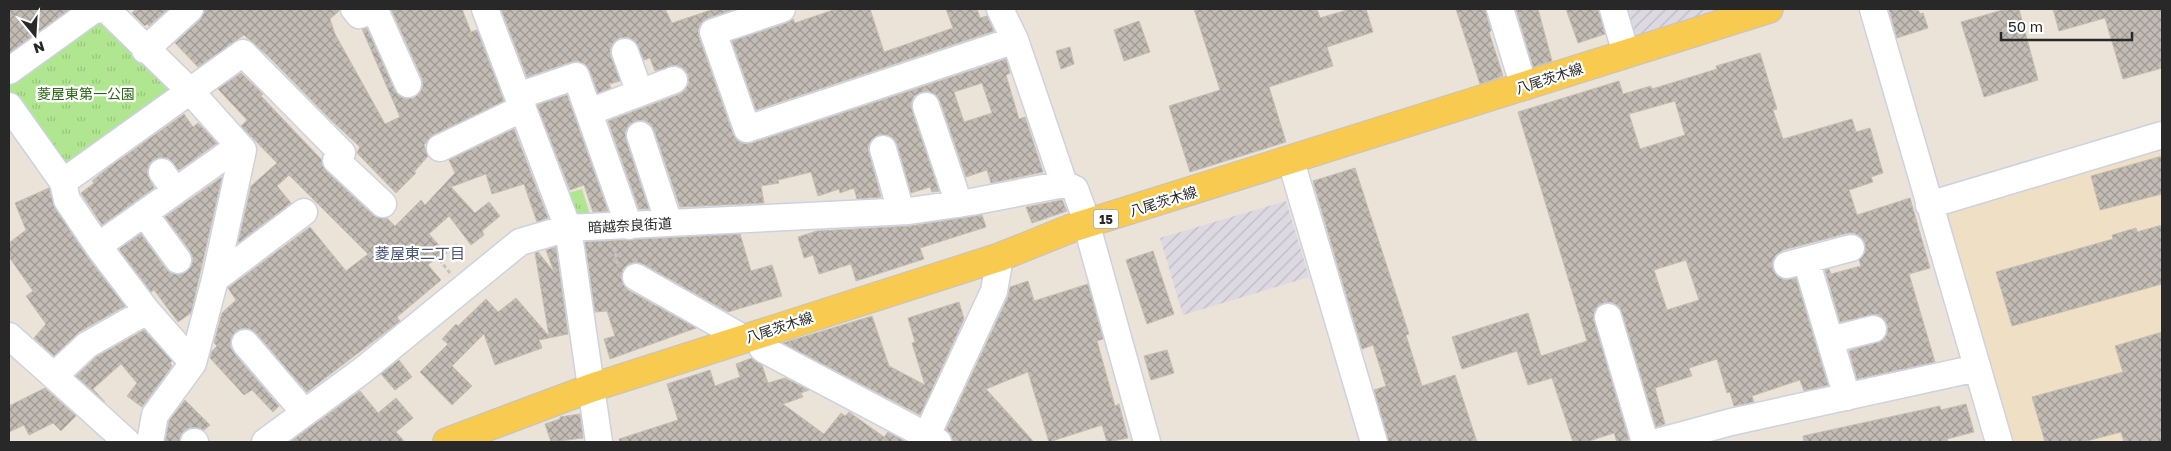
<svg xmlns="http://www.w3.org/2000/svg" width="2171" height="451" font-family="'Golos Text','Noto Sans JP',sans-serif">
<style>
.industrial{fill:url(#industrial-furrows)}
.education{fill:#efdfc5}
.park{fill:url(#park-tufts)}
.building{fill:url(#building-cross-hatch);stroke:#c6beb2;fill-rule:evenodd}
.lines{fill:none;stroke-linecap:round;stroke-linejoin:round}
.minor-casing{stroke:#cdd2e2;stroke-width:29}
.major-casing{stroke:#c3c3c3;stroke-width:30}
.path{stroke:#c3c3c3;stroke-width:3;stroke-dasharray:4 2.5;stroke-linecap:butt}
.minor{stroke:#fff;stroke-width:26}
.major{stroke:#f8ca50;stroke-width:28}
.labels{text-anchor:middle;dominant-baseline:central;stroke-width:4.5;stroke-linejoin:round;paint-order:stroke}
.shield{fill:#fff;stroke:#686868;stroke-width:1}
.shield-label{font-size:12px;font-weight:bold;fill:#282828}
.street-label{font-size:14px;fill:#282828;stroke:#fff}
.park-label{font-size:14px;fill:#2a6715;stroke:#fff}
.neighbourhood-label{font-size:15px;fill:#46527a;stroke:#fff}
</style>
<defs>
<pattern id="industrial-furrows" width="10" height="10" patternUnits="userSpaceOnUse" patternTransform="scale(1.25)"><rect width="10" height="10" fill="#dcd9e3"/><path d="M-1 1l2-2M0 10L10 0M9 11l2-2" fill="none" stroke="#bdbac3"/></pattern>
<pattern id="park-tufts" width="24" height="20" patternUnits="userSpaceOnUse" patternTransform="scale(1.25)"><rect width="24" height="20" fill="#b1e690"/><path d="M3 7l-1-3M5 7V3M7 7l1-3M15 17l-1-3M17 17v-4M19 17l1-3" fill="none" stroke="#98c57c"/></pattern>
<pattern id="building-cross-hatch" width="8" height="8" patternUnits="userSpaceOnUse" patternTransform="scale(1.25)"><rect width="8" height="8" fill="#c3bcb5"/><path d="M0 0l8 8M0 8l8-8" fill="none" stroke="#9e9993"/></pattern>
</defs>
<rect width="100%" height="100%" fill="#ebe2d8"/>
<path class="industrial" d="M1619,9H1726L1629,39Z
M1286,201L1309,277L1183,315L1160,238Z"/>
<path class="education" d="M2162,142V442H2008L1943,217L1950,207Z"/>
<path class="park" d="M97,18L172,88L62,170L9,93V79Z
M582,189L591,218L576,219L562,195Z"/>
<path class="building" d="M9,9H70L9,53Z
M134,9H168L149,26L147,24L145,26L132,13L135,10Z
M205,9H339V11L330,19L335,34L385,124L400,117L362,29L367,28L395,91L400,96L406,99L414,98L420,92L423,86L422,78L391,9H462L471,32L477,30L504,101L433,135L424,145L428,156L414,172L416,173L396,193L357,153L360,147L330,119L268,56L244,35L198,67L175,43L200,20Z
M501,9H665L672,23L714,9H735L708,18L701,23L698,30L699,37L733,134L738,141L745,144L752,143L1006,59L1010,73L1006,75L1019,119L1025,117L1043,172L991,183L987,170L966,177L940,101L936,95L929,91L922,92L914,96L911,103L912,110L939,191L932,192L930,187L911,193L897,144L893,138L887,135H879L872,139L868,146L869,153L881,197L857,199L854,188L840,193L839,189L818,196L811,172L778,180L779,183L761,186L764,203L680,207L654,130L650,124L644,120L636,121L629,125L625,132L626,140L649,209H639L608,121L680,94L685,90L689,83L688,74L683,68L676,65L655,71L650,58L644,60L635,41L627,37L619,38L613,43L610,49L611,57L620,81L609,84L611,88L598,93L590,71L585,64L578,61L571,62L527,77ZM982,83L992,113L964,122L954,92Z
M836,9H870L884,52L953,28L946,9H977L980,18L987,16L994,31L756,110L732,41L787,23L793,19L795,23Z
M1194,9H1317L1320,18L1350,9H1366L1373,32L1327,47L1333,66L1269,87L1286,142L1190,172L1169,106L1220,90Z
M1456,9H1485L1491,31L1489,32L1503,76L1480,84Z
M1516,9H1538L1552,61L1533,67Z
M1566,9H1598L1605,34L1578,43Z
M1889,9H1918L1920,14L1923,13L1928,28L1897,38Z
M2006,9H2019L2038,80L1984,97L1961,22Z
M2053,9H2162V68L2123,79L2105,18L2059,31Z
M1139,21L1150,52L1124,61L1114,30Z
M1070,47L1074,64L1061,69L1056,51Z
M1760,53L1777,109L1773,110L1783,139L1852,119L1856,132L1870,128L1883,173L1871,177L1873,182L1849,190L1857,215L1910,198L1930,268L1909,274L1935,362L1857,379L1849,351L1883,340L1887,334L1888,326L1884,319L1877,314L1840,322L1825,270L1829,269L1831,274L1861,266L1859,260L1865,252V244L1861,237L1854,233H1848L1783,250L1776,255L1772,262L1773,269L1777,276L1784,280L1796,278L1828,385L1804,391L1800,380L1752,396L1754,402L1734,406L1730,392L1727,393L1717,359L1689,368L1692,376L1655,388L1665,424L1656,427L1622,313L1618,306L1611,302L1604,303L1598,306L1594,313V321L1629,440L1617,442L1614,433L1586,442H1573L1552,378L1528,385L1517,351L1462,369L1452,337L1528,313L1541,356L1587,341L1518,112L1619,81L1623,94L1651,86L1652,89L1717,69L1716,66ZM1675,101L1685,135L1640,149L1629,114ZM1686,260L1699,300L1667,310L1654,270Z
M241,73L263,94L261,96L321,159L326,171L373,215L379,218H387L395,226L421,200L425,205L455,173L449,160L514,129L548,218L537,222L524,184L492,194L486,174L451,187L475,213L489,202L500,216L482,231L484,235L471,245L449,216L429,234L444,251L428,265L441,280L397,317L400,321L307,392L256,333L250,329L243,328L236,331L231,338L230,346L234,353L279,406L273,412L252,390L244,395L210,358L212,351L217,346L214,343L222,313L236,300L228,288L310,227L346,271L368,254L289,175L277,186L291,203L238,243L251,186L277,163L241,126L247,120L218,89Z
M567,95L608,211L593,212L584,185L570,190L537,105Z
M184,114L193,127L198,123L217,143L179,170L168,158L160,157L153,160L149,165L147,173L154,188L102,225L81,193L94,183L92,181L108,168Z
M2162,156V194L2100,210L2091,176Z
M1355,168L1409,334L1406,335L1422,386L1455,375L1477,442H1389L1374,390L1386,386L1373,345L1362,349L1313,181Z
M222,177L191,313L178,322L154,290L151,292L119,249L141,234L166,269L171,273L179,275L186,272L191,267L193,258L190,251L165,217Z
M49,188L55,208L86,255L125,306L79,332L54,356L34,338L46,324L26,296L33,291L9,257V243L26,230L15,203Z
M1062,200L1067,211L1032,223L1026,207Z
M982,215L986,227L920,248L924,259L856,281L851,264L819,274L813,255L804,258L798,237L817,231L910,226Z
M2162,225V284L2012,326L1996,272L2113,239L2112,235L2136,228L2137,232Z
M740,234L751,271L772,265L782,296L728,312L643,264L636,262L629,264L623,269L621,277L623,284L628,290L696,328L610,359L604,339L615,336L607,311L595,312L585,242Z
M556,247L568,334L539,340L542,348L495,365L484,334L452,366L472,386L452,405L420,372L448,344L442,339L456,324L458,326L486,299L498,312L516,298L549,336L535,253L538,252L554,272L546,250Z
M1153,251L1174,314L1147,324L1126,260Z
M1028,281L1034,301L1088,284L1103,339L1097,341L1115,406L1119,404L1128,438L1107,442L1102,425L1049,442L1028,372L986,389L1034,442H953L951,434L946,430L1008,297L1010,287Z
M959,302L964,319L920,415L783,343L872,316L889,366L925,385L912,343L915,342L908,318Z
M144,330L172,361L170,363L172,366L142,407L127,396L137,383L121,364L93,389L105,402L76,376L96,357Z
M2162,332V442H2124L2121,432L2083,442H2045L2032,397L2123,372L2115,346Z
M1167,350L1174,373L1151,380L1144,356Z
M752,358L762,365L768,383L785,378L809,390L801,393L803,397L783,404L824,434L841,413L845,416L849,412L884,437L888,432L906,442H620L619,439L678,420L667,384L710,370L715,386L740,377L736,364Z
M399,360L412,377L395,390L381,374Z
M45,388L76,416L61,431L53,423L29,435L24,425L9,432V406Z
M360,391L378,413L396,398L413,418L396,432L405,442H290Z
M185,400L210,425L204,430L195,427L187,429L181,434L179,442H165L169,421Z
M1966,404L1974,432L1947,439L1948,442H1804L1803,436L1940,406L1941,410Z
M580,414L583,438L551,442L545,424L560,419V417Z"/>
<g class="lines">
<defs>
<path id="minor" d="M354,9L359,15L375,10L408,84
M485,9L568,228L599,442
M782,9L713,32L747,129L1015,40
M1000,9L1015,40L1064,184L1075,189L1082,208L1147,442
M1500,9L1524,87
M1613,9L1626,54
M1873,9L1999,442
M145,50L190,9
M625,52L640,93
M9,71L95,9L107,10L191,92L243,150L215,279L193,363
M518,96L576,76L629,226
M9,106L63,182L67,200L98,246L147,311L193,363L155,415L150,442
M926,106L959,204
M589,112L674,80
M640,135L669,223
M440,148L523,108
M883,149L901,211
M1291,161L1374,442
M162,172L175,191
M63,182L243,53L342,153L336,160L383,204
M1929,205L2162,135
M144,213L178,260
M98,246L239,146
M1806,260L1847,397
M1787,265L1851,248
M636,277L743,338
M215,279L304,212
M1608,317L1645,442
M755,335L763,349L938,442
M9,336L54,376
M1830,340L1873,329
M245,343L305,413
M127,442L54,376L87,345L147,311
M194,442H195
M265,442L363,370L520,242L568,228L909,211L971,202L1064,184
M921,442L926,437L994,291L1000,257
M1657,442L1731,422L1977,368"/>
<path id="major" d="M447,442L591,388L1000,257L1072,228L1769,9"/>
</defs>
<use href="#minor" class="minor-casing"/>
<use href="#major" class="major-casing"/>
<path class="path" d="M614,247L618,267
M450,273L438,258L458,244"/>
<use href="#minor" class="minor"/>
<use href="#major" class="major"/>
</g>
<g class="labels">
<rect class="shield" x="1093.5" y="209.5" width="25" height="19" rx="4"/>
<g class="shield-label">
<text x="1106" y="219">15</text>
</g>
<g class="street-label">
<text transform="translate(1549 78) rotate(-18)">八尾茨木線</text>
<text transform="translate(1163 201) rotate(-17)">八尾茨木線</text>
<text transform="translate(630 225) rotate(-3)">暗越奈良街道</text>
<text transform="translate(779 327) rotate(-18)">八尾茨木線</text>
</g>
<g class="park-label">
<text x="86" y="93">菱屋東第一公園</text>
</g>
<g class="neighbourhood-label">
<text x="420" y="253">菱屋東二丁目</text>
</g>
</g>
<rect width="2171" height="451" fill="none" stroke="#282828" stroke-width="20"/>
<g transform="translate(35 35) rotate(162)" stroke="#ffffff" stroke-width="4" paint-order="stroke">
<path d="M0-4L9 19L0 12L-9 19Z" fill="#282828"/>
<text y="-8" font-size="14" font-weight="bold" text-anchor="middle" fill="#282828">N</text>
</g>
<path d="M2001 32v8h131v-8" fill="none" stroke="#282828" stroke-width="2.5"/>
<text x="2008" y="32" font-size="15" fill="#282828" stroke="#ffffff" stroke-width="4" paint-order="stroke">50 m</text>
</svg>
